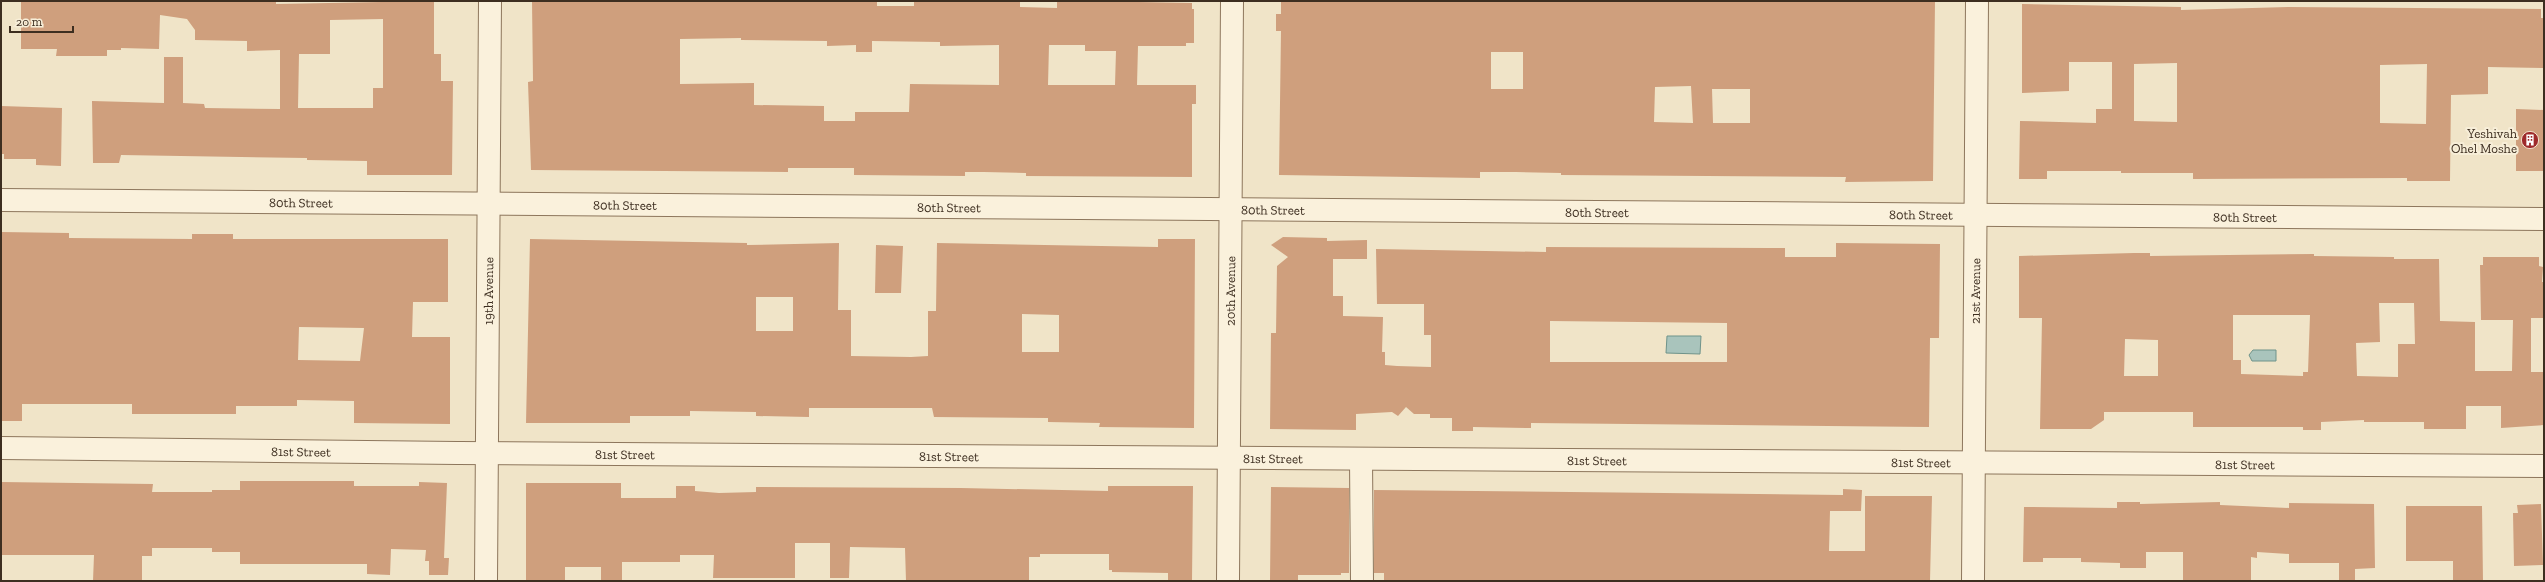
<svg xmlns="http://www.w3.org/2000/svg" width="2545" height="582" font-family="'Zilla Slab',serif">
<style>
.water{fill:#a9c4bc;stroke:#6f938a}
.building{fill:#cf9f7d;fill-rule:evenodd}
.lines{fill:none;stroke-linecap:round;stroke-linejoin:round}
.minor-casing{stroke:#8d765c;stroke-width:24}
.minor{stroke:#faf1dc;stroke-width:22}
.labels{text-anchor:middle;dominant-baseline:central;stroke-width:4;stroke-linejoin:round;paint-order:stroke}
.poi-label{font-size:13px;fill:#3d2e20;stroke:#f7eed8;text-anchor:end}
.street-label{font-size:13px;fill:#3d2e20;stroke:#f7eed8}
</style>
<rect width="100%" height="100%" fill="#f0e4c8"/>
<path class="water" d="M1667,336H1701L1700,354L1666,353Z
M2253,350H2276V361H2252L2249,355Z"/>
<path class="building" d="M21,1H276V4L434,1V54H441V81H453L452,175H367V161L307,160V158L121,155L119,163H93L92,101L164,103V57H183V103L204,104L205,108L280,109V50L247,51V41L195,40V30L187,19L160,15L159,49L121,48V50H107V56H56L57,49H21ZM383,19V88H373V108H298L299,54H330V20Z
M532,1H877V6H914V2L921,1H965L1020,2V7L1057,8V2L1086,1L1192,3V9H1194V43H1186V46H1138L1137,85H1196V104H1192V177L1026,176V173L984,172H965V176L854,175V168H788V172L531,170L528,82L533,81ZM741,38V40L827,41V46L856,45V52H872V41L940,42V46L999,45V85L910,84L909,112H855V121H824V106L754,105V83L680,84V39ZM1049,45H1085V51H1116L1115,85H1048Z
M1281,1H1935L1933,181L1845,182L1846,177L1561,175V173L1516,172H1480V178L1279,175L1281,31H1276V14H1281ZM1491,52H1523V89H1491ZM1691,86L1693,123L1654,122L1655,87ZM1712,89H1750V123H1713Z
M2022,4L2181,7V10L2289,7L2541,9V18H2543L2544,68L2488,67V94L2451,95L2450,181H2407V178L2193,179V173H2121V171H2047V179H2019L2020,121L2096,123V109H2112V62H2069V91L2022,93ZM2177,63V122L2134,121V64ZM2427,64L2426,124L2380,123V65Z
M1,106L62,108L61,166L36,165V159H4V154H1Z
M2516,109L2544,110V171H2516Z
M1,232L69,233V238L192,239V234H233V239H448V302H413L412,337H450V424L354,423V401L297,400V406H236V414H132V404H22V421H1ZM299,327L364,328L360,361L298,360Z
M1283,237L1327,238V241L1367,240V259H1333V296H1343V316L1383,317L1382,352H1385V365L1397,366L1431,367V335H1424V304H1377L1376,249L1546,252V247L1767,248H1785V257H1836V243L1940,244L1939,338H1930L1929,427L1531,423V428L1473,427V431H1452V418H1430V414H1414L1406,407L1398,416L1392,412L1356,414V430L1270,429L1271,333H1276L1277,266L1288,257L1271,245ZM1550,321L1727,323V362H1550Z
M530,239L747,243V245L839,243L838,310H851V356L911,357L928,356V311H936L937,243L1158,247V239H1195L1194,428L1099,427L1100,423L1048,422V418L934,417L932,408H809V417L756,416V412L690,411V416H630V423H526ZM756,297H793V331H756ZM1022,314L1059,315V352H1022Z
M876,245L903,246L901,293H875Z
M2134,253H2150V256L2314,254V256L2394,257V259H2439L2440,321L2475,322V371H2512L2513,320H2481L2480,265H2483V257H2539V266L2543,267L2542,282H2544V318H2531V372H2544V425L2501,428V406H2466V429H2424V422H2364V420L2321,422V430H2303V427H2193V412H2104V420L2091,429H2040L2042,318H2019V256ZM2379,303H2414L2415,344H2398V377L2357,376L2356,343L2380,342ZM2233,315H2310L2308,372H2303V376L2241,374V360H2233ZM2125,339L2158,340V376H2124Z
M240,481H354V486H419V482L447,483L444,558H449L448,575H429V561H425L426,550L391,549L390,575L367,574V564H240V552H212V548H152V556H142V581H93L94,555H1V482L153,484L152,492H212V490H240Z
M526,483H621V498H676V486H695V491L719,493L756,492V487L961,488L1108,491V486H1193L1192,581H1168V573L1112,572V570H1109V554H1040V557H1029V580L906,581L905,548L850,547L849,578H830V543H795V578H713L714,555H680V562H622V581H601V567H565V581H526Z
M1271,487L1349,488V573H1341V575H1298V581H1270Z
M1843,489L1862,490L1861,511H1830L1829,551H1865V496H1932L1930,581H1384V573H1374V490L1843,495Z
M2117,502H2140V504L2220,502V505L2289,508V503L2374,504L2375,568L2355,569V581H2339V563H2289V554L2257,552V558L2251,557V581H2183V552H2146V568H2120V563L2081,562V558H2043V562H2023L2024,507L2117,508Z
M2541,504L2543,565L2514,566L2513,513H2518L2517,505Z
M2406,506H2482L2483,581H2453V561H2406Z"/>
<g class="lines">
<defs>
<g id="minor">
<path id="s1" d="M1,200L2544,219"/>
<path id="s2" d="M1,448L457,453L2544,466"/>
<path d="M1361,459L1362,581"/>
<path id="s3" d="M486,581L490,1"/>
<path id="s4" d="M1228,581L1232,1"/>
<path id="s5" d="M1973,581L1977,1"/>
</g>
</defs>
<use href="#minor" class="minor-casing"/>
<use href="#minor" class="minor"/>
</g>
<defs>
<symbol id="building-disc" viewBox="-11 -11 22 22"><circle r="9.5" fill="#9e2a2b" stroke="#f7eed8"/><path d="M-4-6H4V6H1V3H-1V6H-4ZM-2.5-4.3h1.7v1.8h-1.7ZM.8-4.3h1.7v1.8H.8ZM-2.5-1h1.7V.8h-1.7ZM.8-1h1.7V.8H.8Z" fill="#fff"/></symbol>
</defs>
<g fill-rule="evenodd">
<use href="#building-disc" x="2520" y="130" width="20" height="20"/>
</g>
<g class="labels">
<g class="poi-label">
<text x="2517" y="133">Yeshivah<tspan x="2517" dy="15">Ohel Moshe</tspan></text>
</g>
<g class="street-label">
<text stroke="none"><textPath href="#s1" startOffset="300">80th Street</textPath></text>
<text stroke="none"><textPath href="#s1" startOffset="624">80th Street</textPath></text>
<text stroke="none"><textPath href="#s1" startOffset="948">80th Street</textPath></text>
<text stroke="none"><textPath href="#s1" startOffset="1272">80th Street</textPath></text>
<text stroke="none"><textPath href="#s1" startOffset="1596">80th Street</textPath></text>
<text stroke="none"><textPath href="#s1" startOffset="1920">80th Street</textPath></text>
<text stroke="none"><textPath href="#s1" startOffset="2244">80th Street</textPath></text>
<text stroke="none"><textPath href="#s3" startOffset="290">19th Avenue</textPath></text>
<text stroke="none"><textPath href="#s4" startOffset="290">20th Avenue</textPath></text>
<text stroke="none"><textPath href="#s5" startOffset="290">21st Avenue</textPath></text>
<text stroke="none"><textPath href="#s2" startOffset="300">81st Street</textPath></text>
<text stroke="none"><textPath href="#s2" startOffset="624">81st Street</textPath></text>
<text stroke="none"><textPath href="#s2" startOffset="948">81st Street</textPath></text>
<text stroke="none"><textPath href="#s2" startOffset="1272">81st Street</textPath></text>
<text stroke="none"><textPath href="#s2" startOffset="1596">81st Street</textPath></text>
<text stroke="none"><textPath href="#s2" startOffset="1920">81st Street</textPath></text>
<text stroke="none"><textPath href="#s2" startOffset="2244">81st Street</textPath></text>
</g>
</g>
<rect width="2545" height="582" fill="none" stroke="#3d2e20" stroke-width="4"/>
<path d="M10 26v6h63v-6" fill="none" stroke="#3d2e20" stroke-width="2"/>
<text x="16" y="26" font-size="12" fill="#3d2e20" stroke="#f7eed8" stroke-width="3" paint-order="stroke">20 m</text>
</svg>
